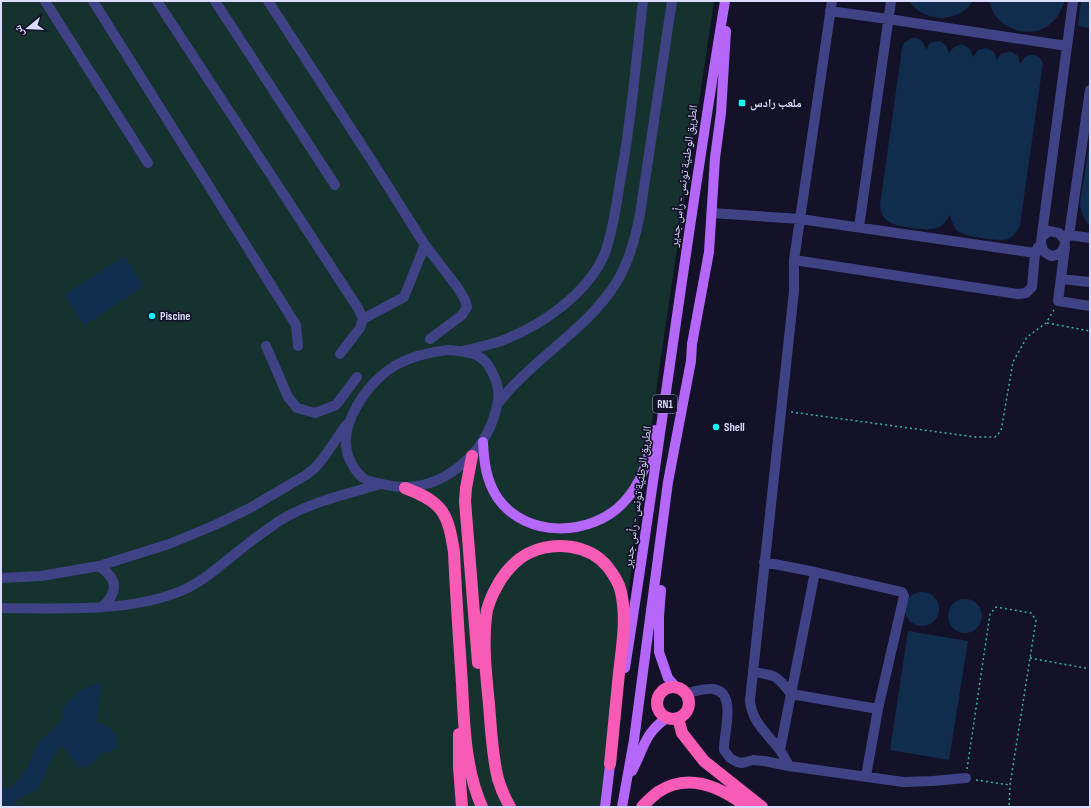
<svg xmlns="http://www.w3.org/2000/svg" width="1091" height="808" font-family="'Sofia Sans Condensed','Noto Naskh Arabic',sans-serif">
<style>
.green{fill:#15322e}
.water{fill:#112d4d}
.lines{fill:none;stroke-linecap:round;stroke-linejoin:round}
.path{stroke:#36b6a2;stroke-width:1.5;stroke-dasharray:2 3;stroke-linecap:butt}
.minor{stroke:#3f4385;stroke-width:10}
.major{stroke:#b467f8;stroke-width:10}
.highway{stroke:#f75bb5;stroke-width:12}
.poi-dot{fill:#10f2f4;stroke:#131228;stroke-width:1.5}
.labels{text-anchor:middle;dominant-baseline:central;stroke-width:3.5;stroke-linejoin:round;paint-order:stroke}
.shield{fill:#131228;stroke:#9f9fbd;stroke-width:1}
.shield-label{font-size:11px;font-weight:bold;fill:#dbdbfd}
.poi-label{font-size:12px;font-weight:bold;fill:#dbdbfd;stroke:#131228;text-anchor:start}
.street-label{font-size:12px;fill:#dbdbfd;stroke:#131228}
</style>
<rect width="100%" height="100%" fill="#131228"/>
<path class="green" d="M1,1H714L662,350L628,594L601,807H1Z"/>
<path class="water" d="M909,1H973C958,24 924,23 909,1Z
M989,1H1065C1061,10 1058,18 1050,24C1034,38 1007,32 995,15C992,11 991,5 989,1Z
M1081,1H1090V28L1078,26Z
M911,38C919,37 924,41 926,50L930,43L939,41L946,45L949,53L954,47L962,44L970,49L973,57L978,50L986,48L994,52L997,60L1001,54L1010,51L1018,56L1020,64L1025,57C1033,53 1039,55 1043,63L1020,225C1017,231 1015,236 1008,239C1000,242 965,237 958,231C953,227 952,221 950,215C946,220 944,226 937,228C929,231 895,227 888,221C882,217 881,212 880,205L902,48L904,43Z
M1090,140V225C1083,219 1081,213 1080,203Z
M124,256L144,286L84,326L64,295Z
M905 609a17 17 0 1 1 34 0a17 17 0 1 1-34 0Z
M948 616a17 17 0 1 1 34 0a17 17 0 1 1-34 0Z
M908,631L968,641L949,760L890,750Z
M103,683L98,705L97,722L105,724L117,736L116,749L103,753L88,767H78L61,745L50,763L39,789L23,796L14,803L23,807H1V789L13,786L28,767L36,745L62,720V709C74,695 83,685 103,683Z"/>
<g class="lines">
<path class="path" d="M1047,323L1090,331
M791,412L975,437H995L1001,431L1013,362L1027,337L1046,323L1054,310
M1030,658L1090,669
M967,769L990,614L996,607L1031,613L1036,620L1010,785L1009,807
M976,780L1010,785"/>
<path class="minor" d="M45,1L148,163
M93,1L296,325L298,346
M157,1L358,308L363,319L360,328L340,354
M215,1L335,185
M268,1L372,161L425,245L458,288L465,300L467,307L462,315L430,339
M830,11L888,19L1067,46
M712,213L800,219L1035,253
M859,227L891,1
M1069,235L1090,238
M1042,237L1049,231L1059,233L1065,240C1065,250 1061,255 1051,256L1043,251L1041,242L1073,1
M1065,240L1069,235L1090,90
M1065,247L1058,301L1090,306
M794,260L1018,294L1026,293L1032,287L1035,253L1038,247
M1061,279L1090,282
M363,319L404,297L425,245
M266,346L288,397L297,408L315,413L336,405L357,377
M448,350C458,351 469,351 478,356C486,360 489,366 493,374C501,389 499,401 494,417C480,459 438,493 392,486C383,484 372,483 363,478C357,473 352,465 349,458C336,426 368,381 396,365C412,356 430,352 448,350Z
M463,351C475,348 489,345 501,341C541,326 591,292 606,250C614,226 617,200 621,176C632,118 636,59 643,1
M499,402C505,396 510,388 517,382C549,349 591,323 616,283C629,262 635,239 640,214L672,1
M764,562L815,572
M99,566C118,579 119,592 102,607
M1,578L41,576L99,566L169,544L215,525L250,508L306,475L316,467L324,457L346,425
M1,608C58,608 128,613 181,591C205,581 224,562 245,546C256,537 268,529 279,521C310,502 347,494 381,484
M753,672C775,675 777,675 791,694L878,709
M686,693C694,692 705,688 713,689C738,692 723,735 724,750L730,758L737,762L742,763L753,760L764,761L789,766L903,782L933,781L966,778
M780,750L815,572L902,592L904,596L878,709L866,776
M789,766C786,760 783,754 779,749C767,733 751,721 750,700L794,291V260L832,1"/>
<path class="major" d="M483,442C484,462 486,480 497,497C525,539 592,537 624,502C644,481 648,457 655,430
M661,590L659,617V652L668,678L676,687
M625,668C660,446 688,223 725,1
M632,771C644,749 644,733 667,718
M605,807L611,756
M622,807L634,740L668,482L691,361L692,344L709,252L715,158L721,113L726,31"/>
<path class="highway" d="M472,456L466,488L465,501L478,663
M405,488C443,502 448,513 454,552C456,596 459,640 462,684C464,724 465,769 482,807
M657 703a16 16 0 1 1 32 0a16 16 0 1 1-32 0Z
M678,718L682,733L704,761L762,807
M459,734V767L462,807
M510,807C505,798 501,789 498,779C492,755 491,729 489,704C486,674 482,641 487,610C489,603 492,595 496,588C503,574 515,560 529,553C554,541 588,544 607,566C613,574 619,582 621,592C627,619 622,646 619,673C616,704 613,734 610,764
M642,807C647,801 652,797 658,792C688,772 721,787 747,807"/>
</g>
<g class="poi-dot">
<rect x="738" y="99" width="8" height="8" rx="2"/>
<circle cx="152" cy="316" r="4"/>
<circle cx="716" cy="427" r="4"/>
</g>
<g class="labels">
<rect class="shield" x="653" y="395" width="24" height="18" rx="3"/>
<g class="shield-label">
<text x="665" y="404">RN1</text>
</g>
<g class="poi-label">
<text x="750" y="103">ملعب رادس</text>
<text x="160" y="316">Piscine</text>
<text x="724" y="427">Shell</text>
</g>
<g class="street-label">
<text transform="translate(684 176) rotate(-82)">الطريق الوطنية تونس - رأس جدير</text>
<text transform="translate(638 497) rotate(-82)">الطريق الوطنية تونس - رأس جدير</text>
</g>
</g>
<rect width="1091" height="808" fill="none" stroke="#dbdbfd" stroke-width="4"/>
<g transform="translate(28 28) rotate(252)" stroke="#131228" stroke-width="3" paint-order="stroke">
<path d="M0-3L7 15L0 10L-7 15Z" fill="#dbdbfd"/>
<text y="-6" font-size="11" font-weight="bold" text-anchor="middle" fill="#dbdbfd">ش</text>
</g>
</svg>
